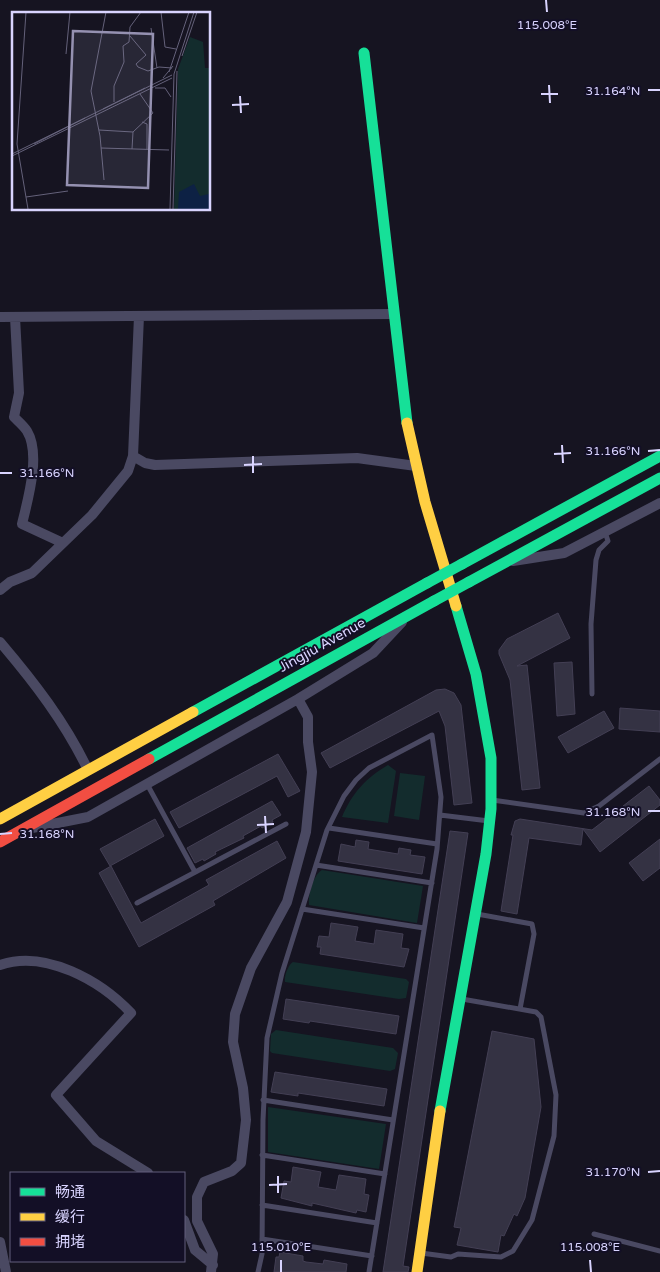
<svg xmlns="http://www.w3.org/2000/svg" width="660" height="1272" font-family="'Varela Round','Noto Sans SC',sans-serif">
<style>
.green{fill:#132c2d}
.building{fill:#343243;stroke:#433f54}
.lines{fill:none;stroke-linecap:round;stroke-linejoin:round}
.lane{stroke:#4a4962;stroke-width:5}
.street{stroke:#4a4962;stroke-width:10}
.fast{stroke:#16e098;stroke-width:11}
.slow{stroke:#ffcf43;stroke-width:11}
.jam{stroke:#f24e42;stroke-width:11}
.fast-bridge{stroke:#16e098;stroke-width:11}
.ticks{fill:none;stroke:#d9d4ff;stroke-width:2}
.labels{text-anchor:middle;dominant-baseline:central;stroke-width:4;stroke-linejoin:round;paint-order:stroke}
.street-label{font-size:14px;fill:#d9d4ff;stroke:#130f26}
.inset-road{fill:none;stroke:#64617a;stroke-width:1}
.view{fill:#9591b1;fill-opacity:0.15;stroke:#9591b1;stroke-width:2.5}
.inset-edge{fill:none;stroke:#d9d4ff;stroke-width:2.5}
.ticks-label{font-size:12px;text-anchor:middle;fill:#d9d4ff;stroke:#130f26;stroke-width:4;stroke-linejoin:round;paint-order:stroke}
</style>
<rect width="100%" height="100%" fill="#161421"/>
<path class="green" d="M388,765L396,771L388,823L342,817C352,793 366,778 388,765Z
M400,773L425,776L419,820L394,816Z
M322,870L423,886L417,923L309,905C308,895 313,875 322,870Z
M293,962L406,979L409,982L406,998L399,999L285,982C284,976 288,965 293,962Z
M276,1030L393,1048L398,1053L395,1069L390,1071L272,1053L270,1051L271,1034Z
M268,1107L386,1124L379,1169L268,1152Z"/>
<path class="building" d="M558,613L570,638L517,666L527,665L540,788L522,790L510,680L499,654V650L507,639Z
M572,662L575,714L557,716L554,663Z
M445,689L454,693L461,705L472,803L454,805L445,726L439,711L330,768L321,753L436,690Z
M620,708L660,711V732L619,729Z
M604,711L614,728L568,753L558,737Z
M278,754L300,791L288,797L277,776L179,828L170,812Z
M649,786L660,800V805L600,852L583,829L581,845L529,838L517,914L501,911L513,835H511L515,821L520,819L592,830Z
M272,801L281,815L272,820L273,822L262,828L261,826L243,836L244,838L215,852L216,854L204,861L203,859L195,863L187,848Z
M155,819L164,836L110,866L100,849Z
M450,831L468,833L403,1266L409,1267L408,1272H383Z
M660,839V868L643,881L629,863Z
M356,840L369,842L368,849L398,854L399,848L411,850L410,855L425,857L422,874L338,861L341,844L355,847Z
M277,841L286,858L213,901L215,905L139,947L99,873L111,866L141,923L209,885L206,880Z
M331,923L358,927L355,941L374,944L376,930L403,934L401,948L409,949L404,967L320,954L321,947H317L319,936L329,937Z
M286,999L399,1016L396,1034L310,1021L309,1023L283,1019Z
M492,1031L534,1039L541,1107L525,1198L517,1216L514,1214L504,1236L501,1235L498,1252L457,1245L461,1228L454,1227Z
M275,1072L387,1089L384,1106L298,1093V1096L271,1092Z
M293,1167L321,1172L318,1187L336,1190L339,1175L366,1179L364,1194L369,1195L366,1212L357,1210L356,1213L312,1203V1206L281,1198L284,1181L291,1182Z
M280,1252L303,1256V1261L306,1262L323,1264L324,1260L347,1264L346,1272H274L276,1257H279Z"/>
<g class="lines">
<path class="lane" d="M592,694L591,624L596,560L599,550L608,541L605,532
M147,784L195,872
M492,800L584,813L599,806L660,759
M440,815L489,821
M329,828L437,844
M316,865L432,883
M137,903L286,824
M302,909L424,928
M477,914L532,924L534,934L520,1009
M263,1100L393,1120
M262,1155L385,1174
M262,1205L377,1223
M594,1234L660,1251
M262,1239L372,1256
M421,1253L451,1257L458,1254L501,1257L513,1251L532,1220L554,1136L556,1095L541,1017L536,1012L462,999
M258,1272L262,1254L263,1120L267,1038L282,973L327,830L344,796L356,780L369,768L432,735L441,797L437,849L369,1272"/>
<path class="street" d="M139,316L133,456L145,463L155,465L357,458L416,466
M0,317L392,314
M15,317L19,393L14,417C18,421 24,426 27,431C41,454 28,499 22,524L63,543
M513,561L564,553L660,503
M0,590L10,582L32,573L92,515L128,471L133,456
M0,642C34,682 65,722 88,770
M32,828L88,817L298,699L373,653L402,622
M0,965C45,949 101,981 131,1013L56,1095L96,1141L148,1173
M184,1220L195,1250L213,1265
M0,1242L6,1272
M211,1272L213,1254L197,1221V1197L204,1182L232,1171L241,1163L246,1120L243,1088L233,1042L235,1014L251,968L287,902L306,832L312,772L308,742V717L298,699"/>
<path class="fast" d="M364,53L407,423
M462,564L660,456
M469,582L660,478
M193,712L427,583
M149,759L434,601
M440,1111L486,854L491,809V758L476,674L456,606"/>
<path class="slow" d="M407,423L425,502L456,606
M0,819L193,712
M417,1272L440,1111"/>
<path class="jam" d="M0,842L149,759"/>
<path class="fast-bridge" d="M427,583L462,564
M434,601L469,582"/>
</g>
<path class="ticks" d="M546,0L547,12M549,85L550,103M648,90H660M541,94H558M240,96L241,113M232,105L249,104M562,445L563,463M648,451L660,450M554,454L571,453M253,456V473M244,465L262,464M0,473H12M648,811H660M265,816L266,833M257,825L274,824M0,834L12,833M648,1172L660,1171M278,1176V1193M269,1185L287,1184M281,1260V1272M590,1260L591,1272"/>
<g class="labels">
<g class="street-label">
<text transform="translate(322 645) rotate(-29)">Jingjiu Avenue</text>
</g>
</g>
<g transform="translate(12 12)">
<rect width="198" height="198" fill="#161421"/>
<path d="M178,25L191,30L193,56H197V197H162L166,57Z" fill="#132c2d"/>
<path d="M182,172L188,184L197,182V197H166L167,180Z" fill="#0d2144"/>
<path class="inset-road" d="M14,0L5,132L16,197M149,0L153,35L164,37M139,16L145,56M118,24L134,43L124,52L126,55L136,59L147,55L160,56M54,42L58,0M170,44L185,0M157,60L177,0M151,66L161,54M143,76H153L159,85M102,90V74L112,50L111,34L117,30L118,15L129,0M91,97L133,76M130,110L135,112V137M87,118L121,120L120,137M121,120L141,101L128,82M22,132L73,106M89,136L157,138M0,142L160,63M0,144L160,66M92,168L88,124L79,79L94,0M14,185L56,179M158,197L162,62L182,0M161,197L165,59"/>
<path class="view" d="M61,19L141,22L136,176L55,173Z"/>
<rect width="198" height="198" class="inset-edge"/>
</g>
<g class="ticks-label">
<text x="547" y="29">115.008°E</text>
<text x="613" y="95">31.164°N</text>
<text x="613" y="455">31.166°N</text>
<text x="47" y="477">31.166°N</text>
<text x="613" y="816">31.168°N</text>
<text x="47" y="838">31.168°N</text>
<text x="613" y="1176">31.170°N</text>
<text x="281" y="1251">115.010°E</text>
<text x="590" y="1251">115.008°E</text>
</g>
<rect x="10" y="1172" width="175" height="90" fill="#130f26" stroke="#625e7d"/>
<rect x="20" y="1188" width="25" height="8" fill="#16e098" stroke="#625e7d"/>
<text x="55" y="1197" font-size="15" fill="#d9d4ff">畅通</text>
<rect x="20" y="1213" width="25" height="8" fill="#ffcf43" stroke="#625e7d"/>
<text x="55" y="1222" font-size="15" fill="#d9d4ff">缓行</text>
<rect x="20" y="1238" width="25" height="8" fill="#f24e42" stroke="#625e7d"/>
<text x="55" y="1247" font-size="15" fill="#d9d4ff">拥堵</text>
</svg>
